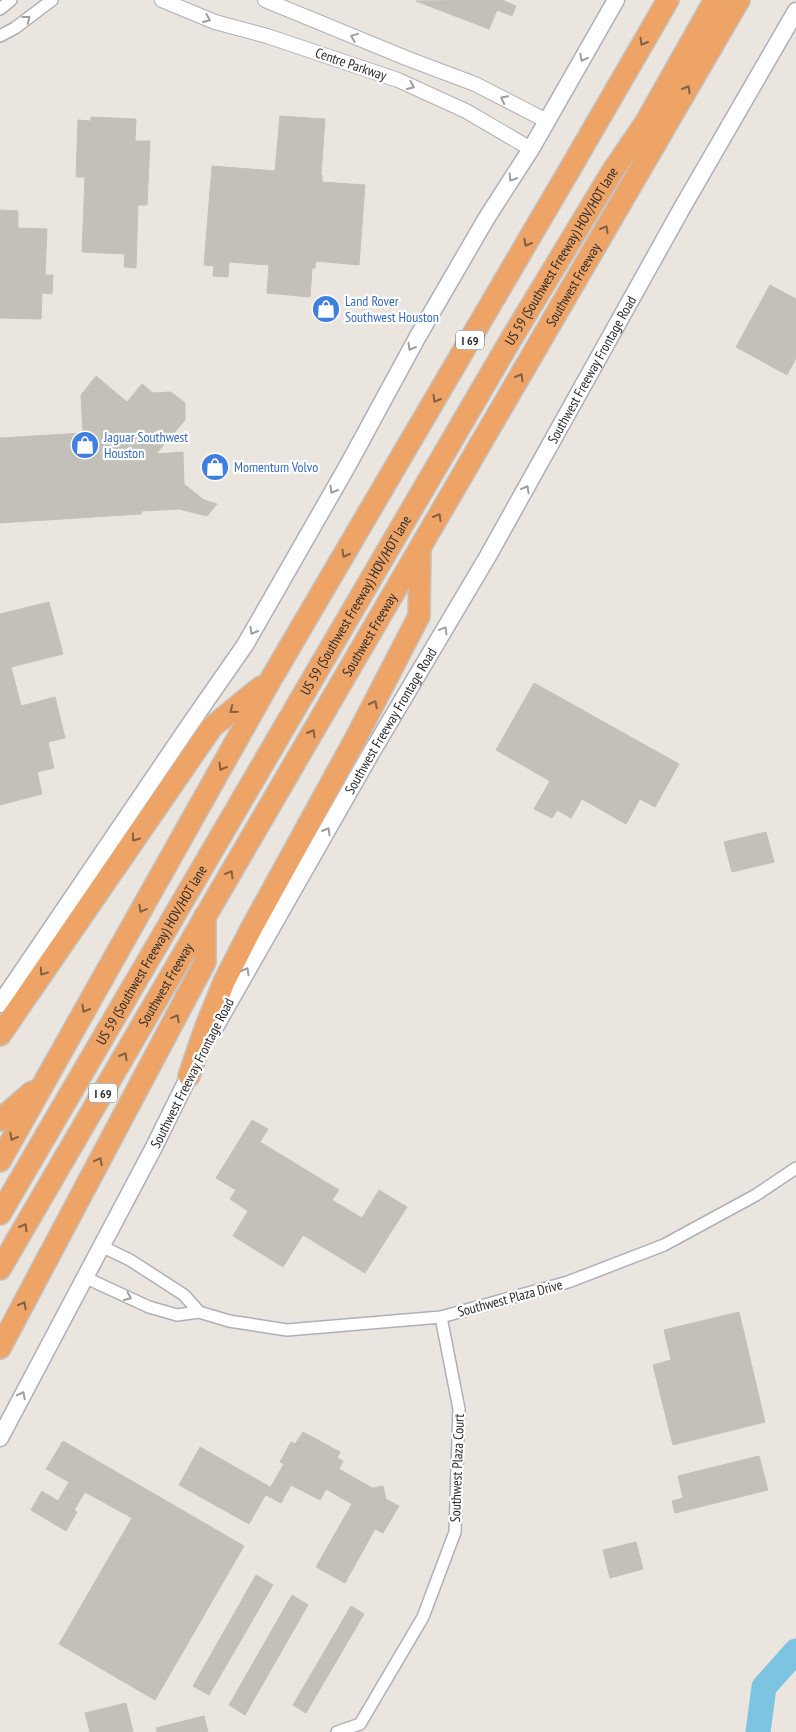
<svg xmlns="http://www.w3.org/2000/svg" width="796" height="1732" font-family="'PT Sans Narrow',sans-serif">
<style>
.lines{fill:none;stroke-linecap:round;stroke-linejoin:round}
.river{stroke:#7cc4e1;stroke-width:25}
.building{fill:#c3bfb9;stroke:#c6c1b7}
.minor-casing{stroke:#aeafb9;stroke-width:14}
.tertiary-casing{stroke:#aeafb9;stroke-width:16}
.secondary-casing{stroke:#aeafb9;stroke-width:19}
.motorway-casing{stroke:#c3c3c3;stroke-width:24}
.minor{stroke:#fff;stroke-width:11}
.tertiary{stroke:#fff;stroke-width:14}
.secondary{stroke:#fff;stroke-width:16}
.motorway{stroke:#eda466;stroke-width:21}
.oneway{stroke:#9f9f9f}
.oneway2{stroke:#826145}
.labels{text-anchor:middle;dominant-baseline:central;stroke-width:4.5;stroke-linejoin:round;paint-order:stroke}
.shield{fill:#fff;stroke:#6a6a6a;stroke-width:1}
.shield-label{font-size:12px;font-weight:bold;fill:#2a2a2a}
.street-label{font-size:14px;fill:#2a2a2a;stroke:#fff}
.shop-label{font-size:14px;fill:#366cbe;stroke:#fff;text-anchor:start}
</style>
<rect width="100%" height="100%" fill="#eae5de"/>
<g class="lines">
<path class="river" d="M758,1732L764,1687L796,1651"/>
</g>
<path class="building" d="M502,0L516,6L512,16L497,10L489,29L416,1Z
M280,116L325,119L321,175H322V182L365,185L359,265L316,261L315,268H312L310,297L267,293L269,265L229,262L228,277L213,276L214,266L204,265L212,166L275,171Z
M91,117L136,119L135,141H150L147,205H138L136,268L124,267L125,254L82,252L85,177H76L78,120L91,121Z
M0,210L18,211V228L47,229L45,275H53L52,294L42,293L41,319L0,318Z
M770,285L796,299V358L787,375L736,347Z
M96,376L127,402L142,384L153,393L171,392L185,403V420L156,454L183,452L184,484L204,500L217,504L207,516L179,509L142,511L141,514L0,523V438L83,433L81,395Z
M49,602L63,654L11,667L21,706L55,697L65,738L48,742L54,768L37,772L42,794L0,805V614Z
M534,683L679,764L655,807L640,799L626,824L582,799L571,818L557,810L552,818L534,809L550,781L496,750Z
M766,832L774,862L732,872L724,842Z
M252,1120L268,1129L260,1142L339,1190L332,1200L362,1218L379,1190L407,1207L365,1273L303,1235L283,1267L233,1236L248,1211L230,1199L236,1190L216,1178Z
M739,1312L765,1422L673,1445L653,1365L671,1360L664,1330Z
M303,1432L340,1452L337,1458L343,1461L339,1469L372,1488L383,1486L386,1499L399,1506L383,1533L375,1529L345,1583L316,1567L352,1504L326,1489L320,1500L291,1485L281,1503L266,1495L284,1464L280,1462L291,1442L295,1444Z
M63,1441L244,1546L155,1700L59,1644L132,1518L85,1492L74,1510L77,1512L66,1531L31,1510L42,1491L58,1501L69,1482L46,1469Z
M200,1447L270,1487L249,1524L179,1485Z
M759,1456L768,1490L675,1513L672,1501L683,1498L678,1476Z
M636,1542L643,1569L610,1578L603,1550Z
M256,1575L273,1585L209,1695L193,1686Z
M292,1595L308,1605L245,1715L229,1705Z
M351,1606L364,1614L306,1713L293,1705Z
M126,1703L133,1732H90L85,1713Z
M204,1716L208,1732H157L156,1728Z"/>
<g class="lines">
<defs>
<path id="minor" d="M0,9L11,0
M0,36L15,28L52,0
M101,1246L130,1260L184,1295L199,1312
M84,1277L149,1307L177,1315L199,1312L229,1321L287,1330L441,1317L568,1282L664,1245L756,1195L796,1168
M337,1732L360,1724L423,1617L455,1532L459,1409L441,1317"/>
<path id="tertiary" d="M162,0L215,22L267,36L398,80L466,111L531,149
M265,0L406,58L475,84L547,121"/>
<g id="secondary">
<path d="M0,1004L188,727L245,645L348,465L417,338L486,219L531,149L616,0"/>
<path id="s1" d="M214,1029L370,755L488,556L682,208L796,11"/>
<path d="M0,1438L153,1149L194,1066"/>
</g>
<g id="motorway">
<path d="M0,1035L212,727L261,687"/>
<path d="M189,1076L205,1029L224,982L250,931L357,736L419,616L420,549"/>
<path d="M0,1120L32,1092"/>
<path d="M0,1161L271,679L570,169L668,0"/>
<path id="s2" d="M0,1214L507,346L612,172L646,122L715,0"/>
<path id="s3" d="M0,1269L739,0"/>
<path d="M0,1348L205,962V916"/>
</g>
</defs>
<use href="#minor" class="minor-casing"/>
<use href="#tertiary" class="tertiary-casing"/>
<use href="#secondary" class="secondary-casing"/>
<use href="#motorway" class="motorway-casing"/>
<use href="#minor" class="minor"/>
<use href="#tertiary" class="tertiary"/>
<use href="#secondary" class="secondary"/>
<use href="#motorway" class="motorway"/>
</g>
<defs><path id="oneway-chevron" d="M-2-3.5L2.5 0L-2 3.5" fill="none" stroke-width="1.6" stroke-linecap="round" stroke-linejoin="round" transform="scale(1.25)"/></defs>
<g class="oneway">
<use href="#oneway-chevron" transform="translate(27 19) rotate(-38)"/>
<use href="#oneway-chevron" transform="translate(207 19) rotate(23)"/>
<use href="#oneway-chevron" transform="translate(354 37) rotate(-158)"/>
<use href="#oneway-chevron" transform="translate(583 58) rotate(119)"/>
<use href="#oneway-chevron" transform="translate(411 86) rotate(24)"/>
<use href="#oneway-chevron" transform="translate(504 99) rotate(-153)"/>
<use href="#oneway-chevron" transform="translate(512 178) rotate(123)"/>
<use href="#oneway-chevron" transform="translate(411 347) rotate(120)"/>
<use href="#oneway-chevron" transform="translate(526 489) rotate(-61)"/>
<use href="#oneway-chevron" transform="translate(333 490) rotate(120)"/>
<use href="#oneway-chevron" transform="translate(444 630) rotate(-59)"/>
<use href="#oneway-chevron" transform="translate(253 631) rotate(120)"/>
<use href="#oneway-chevron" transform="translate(327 831) rotate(-60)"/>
<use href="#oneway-chevron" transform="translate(246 971) rotate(-60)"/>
<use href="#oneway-chevron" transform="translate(128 1297) rotate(24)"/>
<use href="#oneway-chevron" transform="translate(22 1395) rotate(-63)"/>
</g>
<g class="oneway2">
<use href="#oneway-chevron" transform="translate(643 42) rotate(120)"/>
<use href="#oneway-chevron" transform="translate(687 89) rotate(-60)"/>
<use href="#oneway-chevron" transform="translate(605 229) rotate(-60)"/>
<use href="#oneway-chevron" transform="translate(527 243) rotate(120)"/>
<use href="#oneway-chevron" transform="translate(520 377) rotate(-60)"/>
<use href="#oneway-chevron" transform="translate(436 399) rotate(120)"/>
<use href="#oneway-chevron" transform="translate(438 517) rotate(-60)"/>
<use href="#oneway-chevron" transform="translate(345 554) rotate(120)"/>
<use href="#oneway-chevron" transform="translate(374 704) rotate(-63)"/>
<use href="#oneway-chevron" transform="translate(233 710) rotate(141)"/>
<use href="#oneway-chevron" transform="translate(312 733) rotate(-60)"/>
<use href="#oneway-chevron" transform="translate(222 767) rotate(119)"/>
<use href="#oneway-chevron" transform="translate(135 838) rotate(125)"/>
<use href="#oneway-chevron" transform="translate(230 874) rotate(-60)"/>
<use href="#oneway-chevron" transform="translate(142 909) rotate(119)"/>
<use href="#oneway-chevron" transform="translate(43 972) rotate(125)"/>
<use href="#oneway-chevron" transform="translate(85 1009) rotate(120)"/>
<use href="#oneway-chevron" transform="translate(176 1018) rotate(-62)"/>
<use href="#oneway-chevron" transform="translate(124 1056) rotate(-60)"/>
<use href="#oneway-chevron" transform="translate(13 1137) rotate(119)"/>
<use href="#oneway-chevron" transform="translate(99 1161) rotate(-62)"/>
<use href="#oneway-chevron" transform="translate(24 1227) rotate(-60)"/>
<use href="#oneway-chevron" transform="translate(23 1305) rotate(-62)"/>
</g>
<defs>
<symbol id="shop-disc" viewBox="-11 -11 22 22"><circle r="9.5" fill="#3f7fe0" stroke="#fff"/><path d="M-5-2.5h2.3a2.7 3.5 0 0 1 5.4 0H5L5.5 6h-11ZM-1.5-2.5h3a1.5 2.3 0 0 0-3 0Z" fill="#fff"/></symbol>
</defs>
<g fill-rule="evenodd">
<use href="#shop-disc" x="310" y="293" width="32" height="32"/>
<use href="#shop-disc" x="69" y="429" width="32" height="32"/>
<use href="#shop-disc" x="199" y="451" width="32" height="32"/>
</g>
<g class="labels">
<g class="shield">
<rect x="456" y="330.5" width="28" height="19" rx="4"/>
<rect x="89" y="1083.5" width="28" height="19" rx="4"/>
</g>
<g class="shield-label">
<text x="470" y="340">I 69</text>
<text x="103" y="1093">I 69</text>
</g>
<g class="street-label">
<text transform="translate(351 64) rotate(19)">Centre Parkway</text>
<text stroke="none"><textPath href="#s2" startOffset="1110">US 59 (Southwest Freeway) HOV/HOT lane</textPath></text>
<text stroke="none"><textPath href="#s3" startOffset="1139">Southwest Freeway</textPath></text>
<text stroke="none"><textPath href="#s1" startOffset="760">Southwest Freeway Frontage Road</textPath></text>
<text stroke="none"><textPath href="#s2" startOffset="705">US 59 (Southwest Freeway) HOV/HOT lane</textPath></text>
<text stroke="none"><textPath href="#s3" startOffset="734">Southwest Freeway</textPath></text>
<text stroke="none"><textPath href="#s1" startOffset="355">Southwest Freeway Frontage Road</textPath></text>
<text stroke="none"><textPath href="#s2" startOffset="300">US 59 (Southwest Freeway) HOV/HOT lane</textPath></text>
<text stroke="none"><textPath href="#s3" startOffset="329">Southwest Freeway</textPath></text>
<text transform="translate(192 1073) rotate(-63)">Southwest Freeway Frontage Road</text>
<text transform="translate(510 1298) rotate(-15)">Southwest Plaza Drive</text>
<text transform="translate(457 1468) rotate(-88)">Southwest Plaza Court</text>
</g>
<g class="shop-label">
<text x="345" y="301">Land Rover<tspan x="345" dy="16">Southwest Houston</tspan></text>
<text x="104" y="437">Jaguar Southwest<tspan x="104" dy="16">Houston</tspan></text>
<text x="234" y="467">Momentum Volvo</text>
</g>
</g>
</svg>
